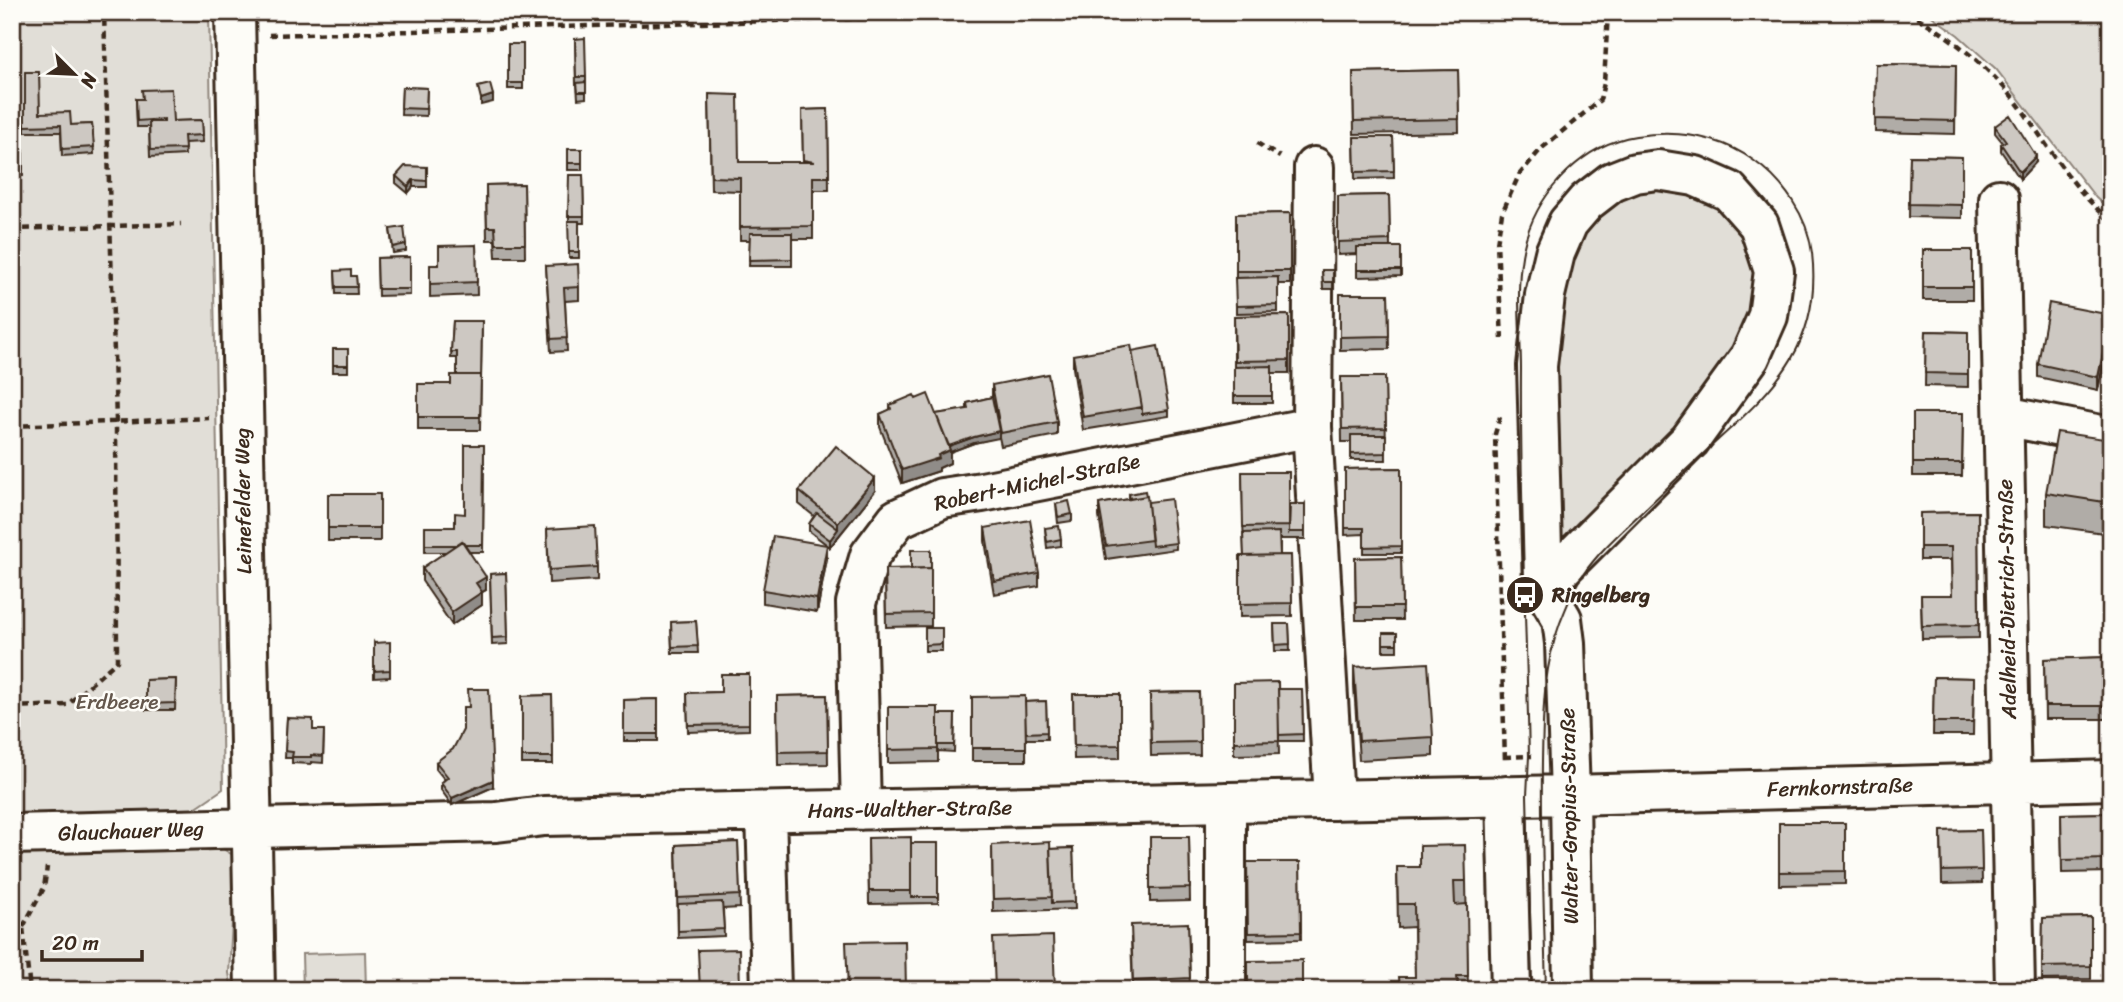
<svg xmlns="http://www.w3.org/2000/svg" width="2123" height="1002" font-family="Sriracha,sans-serif">
<style>
.green{fill:#e1ded7;stroke:#8e847a;stroke-width:2}
.lines{fill:none;stroke-linecap:round;stroke-linejoin:round}
.minor-casing{stroke:#3b2a1e;stroke-width:44}
.path{stroke:#3b2a1e;stroke-width:4.5;stroke-dasharray:7 5;stroke-linecap:butt}
.minor{stroke:#fdfcf7;stroke-width:38}
.tram{stroke:#3b2a1e;stroke-width:2}
.wall{fill:#b0aca7;stroke:#3b2a1e;stroke-width:2}
.shaded-wall{fill:#908c88;stroke:#3b2a1e;stroke-width:2}
.building{fill:#cdc8c2;stroke:#3b2a1e;stroke-width:2}
.labels{text-anchor:middle;dominant-baseline:central;stroke-width:5;stroke-linejoin:round;paint-order:stroke}
.street-label{font-size:21px;fill:#3b2a1e;stroke:#fdfcf7}
.poi-label{font-size:21px;font-weight:bold;fill:#3b2a1e;stroke:#fdfcf7;text-anchor:start}
.park-label{font-size:21px;fill:#64574c;stroke:#fdfcf7}
</style>
<rect width="100%" height="100%" fill="#fdfcf7"/>
<filter id="ink" filterUnits="userSpaceOnUse"><feTurbulence type="fractalNoise" baseFrequency=".0143" numOctaves="2"/><feDisplacementMap in="SourceGraphic" scale="14" xChannelSelector="R" yChannelSelector="G"/><feConvolveMatrix kernelMatrix="1 2 1 2 8 2 1 2 1" color-interpolation-filters="sRGB"/></filter>
<g filter="url(#ink)">
<path class="green" d="M12,12H209L223,789L192,810L12,815Z
M2003,12H2111V211L2096,198L1996,69L1958,35L1929,14Z
M1641,186H1671L1728,211L1750,236L1761,272L1758,310L1688,418L1557,547L1550,364L1574,244L1598,211Z
M210,841L236,857L229,973L232,990H12V848Z
M365,952L366,990H303L302,954Z"/>
<g class="lines">
<defs>
<path id="minor" d="M235,12L255,990
M1314,167L1312,427L1334,800
M1999,199L2015,990
M2004,416L2111,437
M1543,587L1690,440L1750,357L1768,316L1774,271L1759,225L1729,191L1695,176L1658,170L1635,173L1612,182L1586,202L1568,223L1555,253L1545,295L1537,366L1543,587L1562,619L1565,643L1570,795L1573,990
M1506,796L1511,990
M861,810L856,603L870,555L897,519L942,498L982,492L1312,427
M766,812L771,990
M12,834L496,822L544,816L1570,795L2111,780
M1226,990V802"/>
</defs>
<use href="#minor" class="minor-casing"/>
<path class="path" d="M768,12L769,21
M1906,12C1944,29 1997,74 2021,108C2049,147 2073,190 2111,221
M269,35L1094,12
M1257,143L1280,157
M12,229L181,224
M1502,339L1497,243L1502,213L1519,175L1541,149L1600,100L1604,83L1608,12
M1500,417L1495,434L1505,761
M12,426L209,418
M12,707L67,705L117,661L116,422L104,12
M1505,757L1532,756
M12,908L23,927L30,990
M23,927L44,888L47,867"/>
<use href="#minor" class="minor"/>
<path class="tram" d="M1532,990L1527,795L1529,756C1526,627 1520,498 1521,369C1521,327 1514,280 1526,238C1541,189 1584,144 1636,136C1678,130 1718,135 1753,160C1783,181 1808,216 1812,253C1822,340 1779,385 1719,439C1693,463 1668,487 1642,512C1621,532 1599,551 1582,576C1573,589 1566,608 1560,623C1543,669 1543,713 1542,761C1541,838 1544,914 1546,990"/>
</g>
<path class="wall" d="M575,39L586,77V98L578,99L577,84H576Z
M508,44H523V89H508Z
M1876,64L1956,65L1955,134L1875,132Z
M1458,70L1459,132L1354,134L1353,72Z
M25,72L40,113L71,125L92,124L94,154L62,156L61,132H25Z
M402,87L427,88L426,116L401,115Z
M709,94L739,162H803L802,110L828,109L829,190H813V239H792V266H749L750,240H740V191L711,190Z
M136,99L173,121L202,120L203,142L184,143L185,155L150,157L149,127H137Z
M1995,126L2036,162L2020,179L2001,151V144L2003,143L1995,133Z
M12,127H22L23,176H12Z
M1354,137H1393L1394,178L1355,179Z
M568,149H582V170H568Z
M1910,156L1962,157V218L1909,217Z
M427,167V187H413L408,193L396,183V176Z
M569,175H583L584,223H579V258H569Z
M524,184L525,257H496L495,240H487L486,185Z
M1389,195L1390,247H1401V276L1357,277V254L1338,255V196Z
M1290,213V284H1278V312L1236,313V214Z
M390,229L406,244V251L393,253Z
M476,245L477,295L430,297V265H439Z
M1923,250H1972V300H1923Z
M410,257V295L378,296L377,258Z
M546,266L579,287V300L565,301L567,351L551,352Z
M1322,270H1333V289H1323Z
M335,271L351,276H356L357,294H336Z
M1340,294H1388L1389,349L1340,350Z
M1289,315V373H1272V403H1234V316Z
M453,321H482L480,430H418V384H451L457,375V358H451Z
M2111,328L2098,390L2038,377V364Z
M1926,331L1968,332V387L1925,386Z
M333,349H348V372H333Z
M1132,351L1169,410V416L1083,430L1073,368V355Z
M1341,377H1385L1386,460H1351V442H1342Z
M992,385L1057,422V435L1001,446L999,437L974,443L950,452V463L939,468V471L902,483L880,427V414L890,410V405L916,399L936,414L967,409V403L992,397Z
M1913,413H1963L1962,476H1913Z
M2111,440V534L2046,525V493Z
M484,445L483,552H469L486,590L482,592V605L452,625L422,581V568L446,552H425V527H455L465,514Z
M1401,468V553H1364V534L1345,535V469Z
M1242,472H1289V532L1305,504V539H1280V555H1291L1292,616L1240,617V556H1244Z
M799,491H875L830,547L809,531V524L814,516L799,504Z
M328,494H380V541H328Z
M1129,494L1148,502L1176,543V549L1106,559L1099,517V504L1129,499Z
M1056,504L1072,514V521L1058,523Z
M1978,512L1979,638L1922,639L1921,595H1952L1951,560H1920V513Z
M985,528L1039,573V586L994,594L985,541Z
M1045,528L1061,539V546L1047,548Z
M547,529L597,567V580L549,583Z
M931,550V626L886,627L885,569H911Z
M1401,557L1402,620H1356L1355,558Z
M827,558L817,612L763,603V590Z
M506,573L508,644L492,645L490,574Z
M696,621L698,653H672L671,622Z
M1274,624H1289L1290,651H1275Z
M925,628H942V651H925Z
M1383,633H1397V651H1383Z
M374,643L390,670V677L374,678Z
M2109,657L2110,719H2045L2044,659Z
M1354,667L1433,737V756L1359,760L1354,686Z
M749,674V730L688,732L687,693L721,692Z
M1934,677L1974,678L1973,735H1933Z
M176,679L175,710H146V680Z
M1234,683L1278,689H1302L1303,741H1279L1278,708L1279,754L1234,755Z
M1199,692L1200,755L1151,756L1150,693Z
M1073,694H1120V758L1074,759Z
M552,695L553,764H522V696Z
M827,695L828,764L778,765L777,696Z
M972,697L1025,702L1046,701L1047,739H1026V761H972Z
M658,699V741H624V700Z
M888,707L938,714H955L954,752L938,751V762L888,763Z
M287,718L313,730H324L323,763L311,762V764L292,763V758H285Z
M436,762L493,787L452,805L441,790V783L445,780L436,769Z
M2111,813V872L2062,873L2061,814Z
M1779,823H1845V884L1779,885Z
M1981,830L1982,883L1942,884L1941,831Z
M1150,837H1189L1190,901L1150,902Z
M868,838L911,843H938V903L869,904Z
M738,842L740,908L723,909L724,936L678,938L676,845Z
M992,845L1050,849L1073,848L1075,909L993,912Z
M1420,846L1466,881L1468,990H1399L1415,977L1414,927L1398,928L1397,867H1420Z
M1247,862H1300L1301,939L1248,940Z
M2091,917V979L2042,980L2043,918Z
M1188,923L1190,990H1133L1131,938Z"/>
<path class="shaded-wall" d="M493,95V102L481,105V99Z
M2036,156V162L2020,179V172Z
M413,180V187L408,193V187Z
M2111,315V328L2098,390V377Z
M999,431V438L974,443L950,452V463L939,468V471L902,483V470L938,455L946,447L974,437Z
M875,478V491L830,547V540L838,529V523Z
M827,545V558L817,612V599Z
M486,577V590L482,592V605L452,625V612L476,583Z
M493,780V787L452,805V798Z"/>
<path class="building" d="M585,38L586,77H576L575,39Z
M508,44H523V83H508Z
M1876,64L1956,65L1955,121L1875,119Z
M1458,70L1459,119L1354,121L1353,72Z
M25,72H39L40,113L70,112L71,125L92,124L94,147L62,149L61,125L25,126Z
M586,82V92H578L577,83Z
M490,84L493,95L481,99L478,87Z
M402,87L427,88L426,109L401,108Z
M171,89L173,121L202,120L203,135L184,136L185,149L150,150L149,122H164V119L137,121L136,99H143L142,90Z
M709,94L738,95L739,162H814L803,160L802,110L828,109L829,177H813V226L740,227V178L711,177Z
M2010,115L2036,156L2020,172L2001,144L2006,141L1995,126Z
M12,127H22L23,169L12,170Z
M1354,137H1393L1394,171L1355,172Z
M568,149H582V163H568Z
M1910,156L1962,157V205L1909,204Z
M405,166L427,167V181L413,180L408,187L396,176Z
M569,175H583L584,216H568Z
M524,184L525,244H496L495,227H487L486,185Z
M1389,195L1390,240L1338,242V196Z
M1290,213V271H1236V214Z
M568,221H579V252H569Z
M404,227L406,244L393,247L390,229Z
M750,233H792V259L749,260Z
M476,245L477,282L430,284V265H439V246Z
M1357,247H1401V270H1357Z
M1923,250H1972V287H1923Z
M410,257V289H378L377,258Z
M578,264L579,287L564,288L567,338L551,339L546,266Z
M351,270V276H356L357,287H336L335,271Z
M1322,270H1333V282H1323Z
M1278,277V305L1236,306L1235,278Z
M1340,294H1388L1389,336L1340,337Z
M2049,303L2111,315L2098,377L2038,364Z
M1289,315V360L1235,361L1234,316Z
M453,321H482L481,381V375H457V352H451Z
M1926,331L1968,332V374L1925,373Z
M1131,345L1142,407L1083,417L1073,355Z
M1158,346L1169,410L1142,414V407L1132,351Z
M333,349H348V365H333Z
M1272,366V396H1234V367Z
M1048,374L1057,422L1001,433L992,385Z
M451,375H481L480,417H418V384H451Z
M1341,377H1385L1386,428L1342,429Z
M928,394L950,450L938,455L939,458L902,470L880,414L891,409L890,405L914,395L916,399Z
M992,397L999,431L974,437L949,446L936,414L968,409L967,403Z
M1913,413H1963L1962,463H1913Z
M2057,432L2111,440V503L2046,493Z
M1351,435H1386V453L1351,454Z
M465,445H484L483,545H465L462,541L456,545H425V527H455V513L465,514Z
M836,446L875,478L838,523L799,491Z
M1401,468V546L1364,547V528H1345V469Z
M1242,472H1289V526L1243,527Z
M1145,491L1146,496L1130,499L1129,494Z
M328,494H380V528H328Z
M1147,496L1152,540L1106,546L1099,504Z
M1171,499L1176,543L1152,546L1148,502Z
M1069,501L1072,514L1058,517L1056,504Z
M1290,504H1305V532H1289Z
M1978,512L1979,625L1922,626L1921,595H1952L1951,547H1920V513Z
M817,513L838,529L830,540L809,524Z
M1030,520L1039,573L994,581L985,528Z
M595,526L597,567L549,570L547,529Z
M1059,526L1061,539L1047,542L1045,528Z
M1279,532L1280,555L1244,556L1243,533Z
M773,536L827,545L817,599L763,590Z
M462,541L486,577L476,583L482,592L452,612L422,568Z
M911,550H931V571V568L911,569Z
M1291,555L1292,603L1240,604V556Z
M1401,557L1402,607H1356L1355,558Z
M931,568V613L886,614L885,569Z
M506,573L508,637L492,638L490,574Z
M696,621L698,646L672,647L671,622Z
M1274,624H1289L1290,644L1275,645Z
M925,628H942V644L925,645Z
M1383,633H1397V644H1383Z
M390,642V670L374,671V643Z
M2109,657L2110,706H2045L2044,659Z
M1428,663L1433,737L1359,741L1354,667Z
M721,674H749V724L688,725L687,693L721,692Z
M1934,677L1974,678L1973,722H1933Z
M176,679L175,703L146,704V680Z
M1278,682L1279,741L1234,742V683Z
M468,689H489L493,780L452,798L441,783L448,777L436,762L453,749L463,730V707H469Z
M1278,689H1302L1303,734L1279,735Z
M1199,692L1200,742L1151,743L1150,693Z
M1073,694H1120V745L1074,746Z
M552,695L553,757H522V696Z
M827,695L828,751L778,752L777,696Z
M1025,696L1026,748H972V697Z
M658,699V734H624V700Z
M1046,701L1047,732L1026,733L1025,702Z
M888,707H938V749L888,750Z
M938,714H955L954,745H938Z
M287,718L313,719V730H324L323,756L311,755V757H292L293,752L285,751Z
M2111,813V859L2062,860L2061,814Z
M1779,823H1845V871L1779,872Z
M1981,830L1982,870L1942,871L1941,831Z
M911,837V891H869L868,838Z
M1150,837H1189L1190,888L1150,889Z
M738,842L740,895L678,898L676,845Z
M1050,842L1052,897L993,899L992,845Z
M911,843H938V897H911Z
M1465,845L1466,881H1454L1455,905L1467,904L1468,976H1457L1458,990H1400L1399,977H1415L1414,904H1398L1397,867H1420V846Z
M1073,848L1075,902L1052,903L1050,849Z
M1247,862H1300L1301,932L1248,933Z
M722,902L724,929L678,931V904Z
M2091,917V966L2042,967L2043,918Z
M1188,923L1190,978L1133,981L1131,925Z
M1053,936L1055,990H995L993,938Z
M905,941L906,990H848L846,942Z
M739,949L740,990H700L698,950Z
M1302,960V990H1248V961Z"/>
</g>
<defs>
<symbol id="bus-disc" viewBox="-11 -11 22 22"><circle r="9.5" fill="#3b2a1e" stroke="#fdfcf7"/><path d="M-5-6H5V4H4V6H2V4H-2V6H-4V4H-5ZM-3.5-4V0h7V-4ZM-3.5 1.2v1.5H-2V1.2ZM2 1.2v1.5H3.5V1.2Z" fill="#fff"/></symbol>
</defs>
<g fill-rule="evenodd">
<use href="#bus-disc" x="1503" y="573" width="44" height="44"/>
</g>
<g class="labels">
<g class="street-label">
<text transform="translate(1037 482) rotate(-12)">Robert-Michel-Straße</text>
<text transform="translate(243 501) rotate(-91)">Leinefelder Weg</text>
<text transform="translate(2007 599) rotate(-91)">Adelheid-Dietrich-Straße</text>
<text transform="translate(1840 787) rotate(-2)">Fernkornstraße</text>
<text transform="translate(910 809) rotate(-1)">Hans-Walther-Straße</text>
<text transform="translate(1569 816) rotate(-91)">Walter-Gropius-Straße</text>
<text transform="translate(131 831) rotate(-2)">Glauchauer Weg</text>
</g>
<g class="poi-label">
<text x="1552" y="595">Ringelberg</text>
</g>
<g class="park-label">
<text x="117" y="702">Erdbeere</text>
</g>
</g>
<rect width="2123" height="1002" fill="none" stroke="#fdfcf7" stroke-width="42"/>
<rect x="21" y="21" width="2081" height="960" fill="none" stroke="#3b2a1e" stroke-width="2.5" filter="url(#ink)"/>
<g transform="translate(74 74) rotate(114)" stroke="#fdfcf7" stroke-width="5" paint-order="stroke">
<path d="M0-5L12 26L0 18L-12 26Z" fill="#3b2a1e"/>
<text y="-10" font-size="19" font-weight="bold" text-anchor="middle" fill="#3b2a1e">N</text>
</g>
<path d="M42 950v10h100v-10" fill="none" stroke="#3b2a1e" stroke-width="3.5"/>
<text x="52" y="950" font-size="21" fill="#3b2a1e" stroke="#fdfcf7" stroke-width="5" paint-order="stroke">20 m</text>
</svg>
